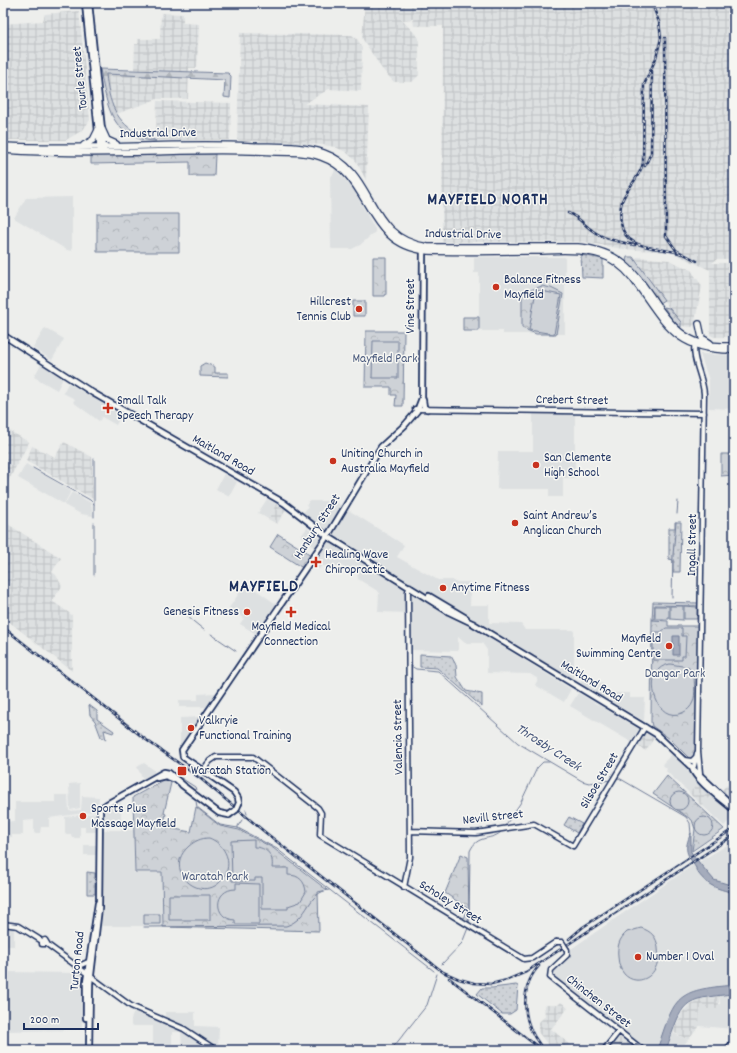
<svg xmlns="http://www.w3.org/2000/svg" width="737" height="1053" font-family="Dekko,sans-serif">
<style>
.built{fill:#dde0e1}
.industrial{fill:url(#industrial-grid)}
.grass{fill:url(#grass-dots);stroke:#74809a}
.forest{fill:url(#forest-firs);stroke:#74809a}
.park{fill:url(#park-crowns);stroke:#74809a}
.pitch{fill:#ced2d7;stroke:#74809a}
.water{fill:#a5acbc;stroke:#6e7a96}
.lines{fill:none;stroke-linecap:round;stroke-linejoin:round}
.stream{stroke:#6e7a96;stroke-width:1}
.secondary-casing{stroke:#1b2f5e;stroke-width:7}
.primary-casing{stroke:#1b2f5e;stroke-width:8}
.highway-casing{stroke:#1b2f5e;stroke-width:8}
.secondary{stroke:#f6f6f2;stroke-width:4}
.primary{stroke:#f6f6f2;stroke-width:4.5}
.highway{stroke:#f6f6f2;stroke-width:5.5}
.rail-casing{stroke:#1b2f5e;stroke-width:2.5}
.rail{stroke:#f6f6f2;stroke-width:1;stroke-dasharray:3;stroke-linecap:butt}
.secondary-bridge-casing{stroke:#1b2f5e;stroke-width:7;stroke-linecap:butt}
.primary-bridge-casing{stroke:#1b2f5e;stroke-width:8;stroke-linecap:butt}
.secondary-bridge{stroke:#f6f6f2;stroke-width:4}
.primary-bridge{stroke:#f6f6f2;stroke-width:4.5}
.poi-dot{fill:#c8321e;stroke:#f6f6f2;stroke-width:1.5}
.labels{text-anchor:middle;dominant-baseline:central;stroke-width:3;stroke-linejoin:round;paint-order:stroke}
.street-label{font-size:13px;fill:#1b2f5e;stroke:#f6f6f2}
.poi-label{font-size:13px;fill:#1b2f5e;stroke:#f6f6f2;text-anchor:start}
.park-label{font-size:13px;fill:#48587c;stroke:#f6f6f2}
.water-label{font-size:14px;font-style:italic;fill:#44547a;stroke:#f6f6f2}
.district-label{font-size:17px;font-weight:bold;letter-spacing:1px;fill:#1b2f5e;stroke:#f6f6f2}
</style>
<defs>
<pattern id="industrial-grid" width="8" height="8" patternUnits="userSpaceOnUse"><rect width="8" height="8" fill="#dde0e1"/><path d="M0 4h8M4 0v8" fill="none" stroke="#bdc0c3"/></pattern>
<pattern id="grass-dots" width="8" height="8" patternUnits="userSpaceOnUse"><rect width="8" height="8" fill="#ced2d7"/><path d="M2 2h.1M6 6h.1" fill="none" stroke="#b0b5bb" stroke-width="1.8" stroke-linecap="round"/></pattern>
<pattern id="forest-firs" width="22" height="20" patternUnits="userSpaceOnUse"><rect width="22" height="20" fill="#ced2d7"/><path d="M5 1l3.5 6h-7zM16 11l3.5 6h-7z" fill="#b0b5bb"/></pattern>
<pattern id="park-crowns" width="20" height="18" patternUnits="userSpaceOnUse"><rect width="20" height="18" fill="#ced2d7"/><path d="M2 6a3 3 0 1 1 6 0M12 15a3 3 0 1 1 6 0" fill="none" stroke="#b0b5bb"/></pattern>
</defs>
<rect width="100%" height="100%" fill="#edeeec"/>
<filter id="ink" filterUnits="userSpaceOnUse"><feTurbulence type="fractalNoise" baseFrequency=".025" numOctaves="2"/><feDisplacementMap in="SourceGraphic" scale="8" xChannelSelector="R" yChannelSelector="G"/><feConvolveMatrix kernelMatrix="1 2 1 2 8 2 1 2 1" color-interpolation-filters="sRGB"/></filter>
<g filter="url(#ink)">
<path class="built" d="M335,169L352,187L375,229V232L360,245L352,249H332L331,248L330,178L334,173Z
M72,197V251L67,250L14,218L26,198Z
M474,257H565V334H503V331H479V273H474Z
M45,328L64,339L52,360L33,348Z
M700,354L734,355V409L709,408V380Z
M41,364L63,378L57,390L34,377Z
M68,383L121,415L116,425L102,417L99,421L73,402L75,399L63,393Z
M533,414H575V478H563V497H549V489H497L498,451H533Z
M26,464L71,491L64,504L18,478Z
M224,474L237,482L229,497L216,489Z
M72,492L91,503L93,516L81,514L64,505Z
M267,499L276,504L268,519L258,513Z
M309,501H334L342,506L404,545L397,557L438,580H453L454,582H471L470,605H489V623L521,624L525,630H574V680L453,608V616L571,689L564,702L535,685L538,679L530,674L487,673V650L482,643H465L458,637V651L411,650L410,613L378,612L379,592L358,579L357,570H343V567L340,565L339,567L336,566H322L319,569L312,564L332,534L303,513L308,507L306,506Z
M307,528L321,539L314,548L310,544L311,541L309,539L308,541L301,536Z
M246,583L276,604L256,634L240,624L244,618L229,608Z
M582,671L604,685V698L581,684Z
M215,693L206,707H179V700H198V694Z
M578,693L639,729L631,742L570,706Z
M612,693H630V698H645L644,721L613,703Z
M201,717L181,746L180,745V718Z
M672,754L734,816L724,826L666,771L667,769L662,764Z
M144,763L154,770V773L143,779L137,767Z
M80,783V808L70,810L69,784Z
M55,795H68L69,811L81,810L82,796L99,797L98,811L49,818V827H41L40,833H34V820L23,821V835H12V837L3,838V822L15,821V802H55Z
M121,803V825H104V812Z
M97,813L96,832H85V827H80V838H72L71,834H65V817Z
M103,830H134V873H162V926H101Z
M734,841V965L732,969L734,971V985L707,987L685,994L670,1011L656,1050H647L556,977L552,974L554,969L570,956L571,949L692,866Z
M84,845H96V855H84Z
M3,927H14V946H3Z
M3,972L79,973L82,976V1030L3,1031Z
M734,995V1029L699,1026L700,1009L720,1004V996Z
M134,1012L161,1022L165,1017V1012H195V1026L219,1027L218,1049L200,1037L197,1050H182L181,1032H172V1045L153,1044V1026H131V1019Z
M673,1033L688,1040L682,1047L685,1050H667Z"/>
<path class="industrial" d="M365,3H734V259H717L712,263H734V337H714L710,335V270L671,252L623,249L584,242H442L443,26H414L413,19L402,20L419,38V75L412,82H394L382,69L362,38Z
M79,11L90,120L83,130L66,140H3V24L43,21L45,14Z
M161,13L183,14V23L199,24L197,68H189L188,99H157L111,116L103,70L134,71L135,44H138V39H160Z
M240,33L352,35L358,40L362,48L361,91L329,89L304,104L369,107L366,180L356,161L346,152L335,147L323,145L237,140Z
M157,101L231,103L230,140H156Z
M637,257L669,260L691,270L702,286L694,326L691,327L682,326L636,262Z
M3,427L29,442L3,491Z
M64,442L92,457L93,499L26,461L32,446L55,457Z
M276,504L286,510L277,524L268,519Z
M3,521L61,558L52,572L56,575L62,586L52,601L72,615V671L3,617Z
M645,733L654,738L646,751L637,746Z
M699,783L712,794L701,805L689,793Z
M727,785L734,792V803L721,791Z
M720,996L718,1009H700L699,1027L688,1040L673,1032L682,1013L690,1004L700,999Z
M561,1002L568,1008L551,1029L577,1050H552L538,1032V1023L545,1016L544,1005H558Z
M618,1038H622L638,1050H608Z"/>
<path class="grass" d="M581,255L603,259V278L582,277Z
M675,522H681L680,572H673V560L669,559V528H675Z
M653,602L699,603V606L655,605L654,620H652Z
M420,654L451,656L456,665L457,677L466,691L482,694V707L442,672L437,668L420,667Z
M89,705L97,711V719L114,731L113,733L104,730L106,740L101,737L95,721L90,715Z
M569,817L582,824L577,833L564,825Z
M87,872L95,873V894H87Z
M516,985L518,986L516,1010L510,1014H502L477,994L482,988H492Z"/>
<path class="forest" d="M100,69L228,73L231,76L230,98L224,97L225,80L106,74C109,103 115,122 142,136C147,138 151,137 156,141C111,140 107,106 100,69Z
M627,257H633L664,300L659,303L638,274L626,261Z
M664,307L669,308L681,322V327H677Z"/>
<path class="park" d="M91,154H215L214,176H190V162L91,164Z
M97,214H179V252H97Z
M373,257H386V294L385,296H373Z
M542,286L551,288L563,294L556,334H536L522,328V293Z
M463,317H479V331H463Z
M366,331H404L403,406H395L396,395H391V387H365Z
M205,363L215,367V373H228V377L200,376V366Z
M721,454H734V475L721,476Z
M278,534L311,555L304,567H301L270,547Z
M652,620L668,621V626H699L697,743L694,757L691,760L670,739L652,726L651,722Z
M667,776L724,829L692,851L695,829L692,820L653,794Z
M164,780H168L171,783L164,813L166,814L163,827L191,832L196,807L220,826L239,830L273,848L327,890L318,892L319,931L163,927L162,872H135L133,797Z
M461,854L468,857L469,923L463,919L467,908L445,893Z"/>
<path class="pitch" d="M536,290L561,295L554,334L529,330Z
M353,301H365V316H353Z
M373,341H398V378H372Z
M655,606H669V619H655Z
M670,606H683V620L670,619Z
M684,606L697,607V619H684Z
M666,628H682V636H686L685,656H682V660H653V632H661Z
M670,664L688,667L694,674C694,682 696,694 693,702C691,707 687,711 682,713C656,723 646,680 659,669C662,666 666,665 670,664Z
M670 801a9 9 0 1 1 18 0a9 9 0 1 1-18 0Z
M695 826a9 9 0 1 1 18 0a9 9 0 1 1-18 0Z
M209,838C223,843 233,860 225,875C207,909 159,872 189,846C195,841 201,838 209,838Z
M254,840V847C267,847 274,856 272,868H288V875C299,875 305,881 306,892L300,902L288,906V909H262V878H255V881H232L231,841Z
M236,883L259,884V924H235V920C213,919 213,889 236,889Z
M169,895H210V920H169Z
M144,914H160V924H144Z
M641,928C651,931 657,937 658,948C663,986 620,992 618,957C617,946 619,939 627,932Z"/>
<path class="water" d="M673,636H679V655H673Z
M691,833V852L701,865L714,880L734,886V893C715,888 707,886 696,870V868C687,854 683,850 691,833Z
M734,985V994C680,999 684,1000 666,1050H657C675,996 675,990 734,985Z"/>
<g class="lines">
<path class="stream" d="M707,3L734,6
M94,459V517
M33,468L90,500L94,504
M677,514L678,501
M94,523V575
M672,597L673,555L676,522
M188,617L204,630
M211,634L236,651
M411,666L416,669L438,671L518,743L582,781L589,783L611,780
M181,778L195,787L196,790
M616,779L619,778L686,817L690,823L691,834
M196,801L197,807L220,825L238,828L277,849L434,971
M246,810L247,814
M505,826L521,802L537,768L543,762H549
M238,828V826L242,820
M469,925L470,851C478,833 492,842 502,831
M144,927L286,926C310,918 307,892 329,890
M442,964L462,943L468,928
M391,1050L427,1005L437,974"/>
<defs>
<path id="secondary" d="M695,341C691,360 703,376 704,394L698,751L700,773
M415,409L704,413
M684,760L692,761L696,757
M694,766L697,753
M203,770L210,761L216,757H253L318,808L321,813L320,835L524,959L532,958L556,942
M410,831L476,833L534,824L573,846L645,727
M404,887L410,857L408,591L410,586
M3,924L18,926L42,941V944H46
M42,941L45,940L48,945L131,1006L184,1029L216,1050
M567,950V955L551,970L550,977L643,1050
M79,966L88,962
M604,1050L619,1031
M726,1050L734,1041"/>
<path id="primary" d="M85,3L100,151
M89,3L104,149
M3,335L93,393L284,503L327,536L449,612L472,623L656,734L734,807
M423,400L424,407L427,409
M429,596L466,618
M692,768C695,780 724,801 734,810
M157,778L165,776L173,779
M182,785L219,813L229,815
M239,803L238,798L234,792L183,757L182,750L330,532L381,447L405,425L417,411L422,398L423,248
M86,1018V982L98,903
M89,1050L90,983L99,908L100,809L107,804L164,772L169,773L184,786"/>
<path id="highway" d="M102,129L107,140L116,144
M84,145L93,140L98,130
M3,146C86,151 169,142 252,146C276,147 302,145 324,153C377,172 364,238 428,247H578C624,251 637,276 661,311C670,323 680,335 695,341C707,346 721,346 734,346
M3,150C62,154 123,153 182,151C214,150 244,150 276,152C291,152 307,152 321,157C373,175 363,245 428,251C462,252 496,251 531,251C556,251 586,247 609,258C622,265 631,275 639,287C668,328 679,351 734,350
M699,324L702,338L710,343"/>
</defs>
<use href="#secondary" class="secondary-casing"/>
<use href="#primary" class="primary-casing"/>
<use href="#highway" class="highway-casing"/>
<use href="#secondary" class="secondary"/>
<use href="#primary" class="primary"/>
<use href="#highway" class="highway"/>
<defs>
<path id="rail" d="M654,9L659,22L661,38L656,58L644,85L643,163C640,178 627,187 622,201C620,208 620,216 621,223C625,252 661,246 682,254
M665,38L666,236L676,250L697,261
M645,166L651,153L652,71
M568,213C579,217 584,225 593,231C605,240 621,242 635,245
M3,627L145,739L201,779L266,833L443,972L459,979L474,983L491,984L507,980L526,972L734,835
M569,939L583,927L730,831
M539,966C519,988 522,1022 540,1045
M449,978L542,1050"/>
</defs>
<use href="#rail" class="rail-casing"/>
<use href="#rail" class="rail"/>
<defs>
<path id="secondary-bridge" d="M556,942H562L567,950"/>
<path id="primary-bridge" d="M229,815L236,810L239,803"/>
</defs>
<use href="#secondary-bridge" class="secondary-bridge-casing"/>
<use href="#primary-bridge" class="primary-bridge-casing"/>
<use href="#secondary-bridge" class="secondary-bridge"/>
<use href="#primary-bridge" class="primary-bridge"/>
</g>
</g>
<g class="poi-dot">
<circle cx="496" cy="287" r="4"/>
<circle cx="359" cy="309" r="4"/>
<path d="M106 402h4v4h4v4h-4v4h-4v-4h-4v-4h4z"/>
<circle cx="333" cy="461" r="4"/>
<circle cx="536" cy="465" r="4"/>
<circle cx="515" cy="523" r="4"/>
<path d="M314 556h4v4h4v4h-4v4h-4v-4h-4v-4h4z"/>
<circle cx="443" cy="588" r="4"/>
<circle cx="247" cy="612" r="4"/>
<path d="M289 606h4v4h4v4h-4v4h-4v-4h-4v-4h4z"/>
<circle cx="669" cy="646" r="4"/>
<circle cx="191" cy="728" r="4"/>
<rect x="177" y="766" width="10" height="10" rx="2"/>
<circle cx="83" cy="816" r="4"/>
<circle cx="638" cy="957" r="4"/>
</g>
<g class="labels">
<g class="street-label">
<text transform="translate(81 78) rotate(-96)">Tourle Street</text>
<text transform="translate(158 134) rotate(-1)">Industrial Drive</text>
<text transform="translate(463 235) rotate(1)">Industrial Drive</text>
<text transform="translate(411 306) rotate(-90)">Vine Street</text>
<text transform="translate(572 401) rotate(1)">Crebert Street</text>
<text transform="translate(223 456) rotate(30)">Maitland Road</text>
<text transform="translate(318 527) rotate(-57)">Hanbury Street</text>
<text transform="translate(693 545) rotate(-89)">Ingall Street</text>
<text transform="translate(591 682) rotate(31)">Maitland Road</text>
<text transform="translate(399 737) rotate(-91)">Valencia Street</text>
<text transform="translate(600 781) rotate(-59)">Silsoe Street</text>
<text transform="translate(493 818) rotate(-6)">Nevill Street</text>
<text transform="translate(450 903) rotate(32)">Scholey Street</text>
<text transform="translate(78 961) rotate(-84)">Turton Road</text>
<text transform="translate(598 1002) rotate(38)">Chinchen Street</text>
</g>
<g class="poi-label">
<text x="504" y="280">Balance Fitness<tspan x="504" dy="15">Mayfield</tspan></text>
<text x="351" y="302" text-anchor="end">Hillcrest<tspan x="351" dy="15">Tennis Club</tspan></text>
<text x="117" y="401">Small Talk<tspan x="117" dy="15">Speech Therapy</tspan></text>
<text x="341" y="454">Uniting Church in<tspan x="341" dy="15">Australia Mayfield</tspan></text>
<text x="544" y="458">San Clemente<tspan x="544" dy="15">High School</tspan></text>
<text x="523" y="516">Saint Andrew’s<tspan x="523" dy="15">Anglican Church</tspan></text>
<text x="325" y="555">Healing Wave<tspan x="325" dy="15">Chiropractic</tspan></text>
<text x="451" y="588">Anytime Fitness</text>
<text x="239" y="612" text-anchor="end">Genesis Fitness</text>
<text x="291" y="627" text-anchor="middle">Mayfield Medical<tspan x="291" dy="15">Connection</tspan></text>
<text x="661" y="639" text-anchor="end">Mayfield<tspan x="661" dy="15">Swimming Centre</tspan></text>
<text x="199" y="721">Valkryie<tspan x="199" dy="15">Functional Training</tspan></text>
<text x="191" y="771">Waratah Station</text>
<text x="91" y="809">Sports Plus<tspan x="91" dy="15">Massage Mayfield</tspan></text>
<text x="646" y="957">Number 1 Oval</text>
</g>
<g class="park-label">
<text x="385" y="359">Mayfield Park</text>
<text x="675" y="674">Dangar Park</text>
<text x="215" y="877">Waratah Park</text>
</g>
<g class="water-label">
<text transform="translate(548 748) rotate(33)">Throsby Creek</text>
</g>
<g class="district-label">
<text x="488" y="201">MAYFIELD NORTH</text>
<text x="264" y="588">MAYFIELD</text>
</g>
</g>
<rect width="737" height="1053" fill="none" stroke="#f6f6f2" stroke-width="16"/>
<rect x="8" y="8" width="721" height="1037" fill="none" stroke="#1b2f5e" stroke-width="1.5" filter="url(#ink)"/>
<path d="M24 1023v6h74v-6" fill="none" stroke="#1b2f5e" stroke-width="2"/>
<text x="30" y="1023" font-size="12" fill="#1b2f5e" stroke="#f6f6f2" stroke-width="3" paint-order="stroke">200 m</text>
</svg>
